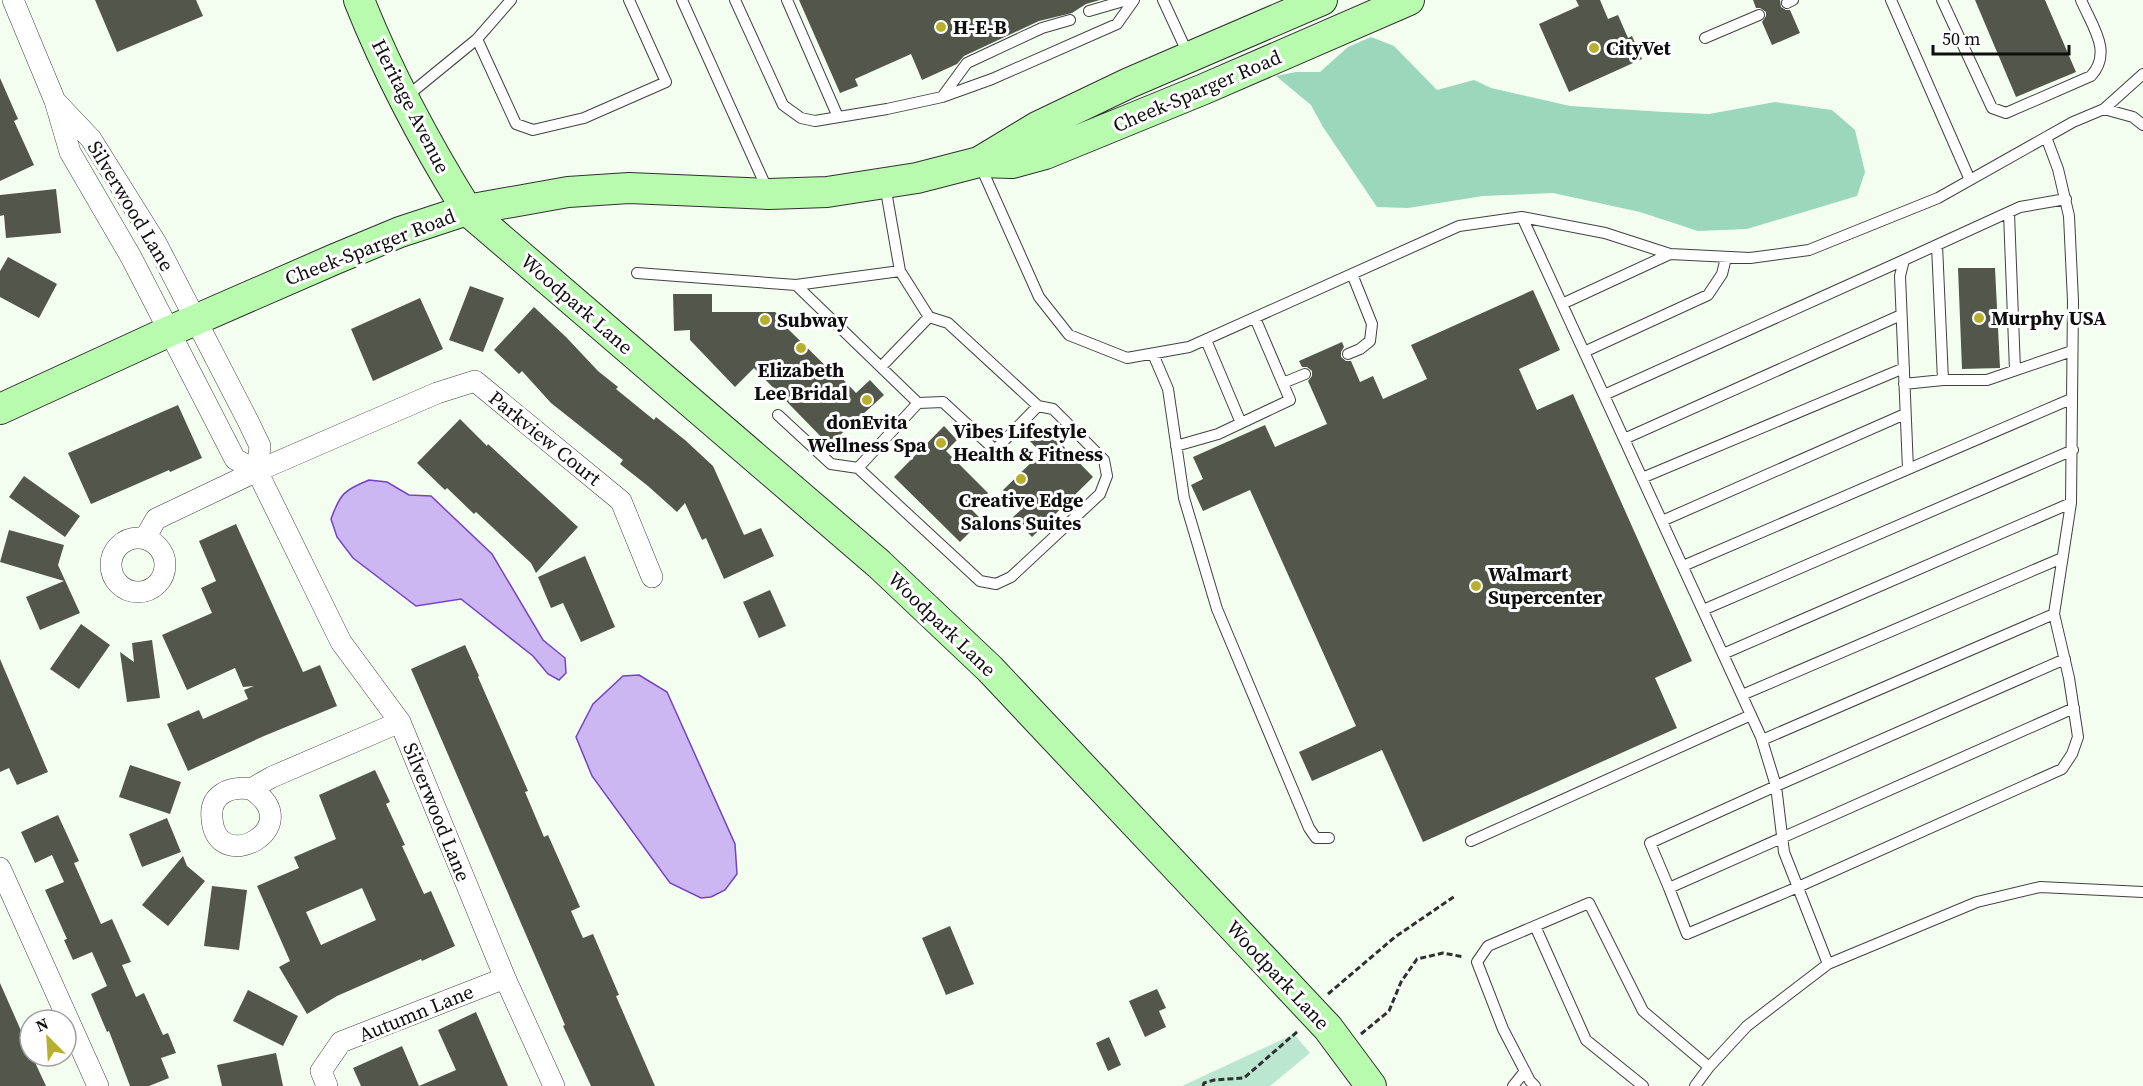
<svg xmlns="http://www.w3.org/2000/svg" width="2143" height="1086" font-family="'Source Serif 4',serif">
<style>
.green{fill:#bbe7d0}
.forest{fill:#9bd7bb}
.water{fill:#cdb7f3;stroke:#7542c7;stroke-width:1.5}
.building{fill:#52564b;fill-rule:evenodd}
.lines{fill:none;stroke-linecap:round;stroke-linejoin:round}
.lane-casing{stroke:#414141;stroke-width:12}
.street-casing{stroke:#414141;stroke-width:22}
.secondary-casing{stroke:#303030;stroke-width:32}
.path{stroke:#303030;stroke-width:3;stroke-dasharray:6 3;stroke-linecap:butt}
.lane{stroke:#fff;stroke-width:10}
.street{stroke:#fff;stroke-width:21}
.secondary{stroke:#b8fbaf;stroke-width:30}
.poi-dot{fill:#b8af2d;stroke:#fff;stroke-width:2}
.labels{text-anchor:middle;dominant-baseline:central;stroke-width:6;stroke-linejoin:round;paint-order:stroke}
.poi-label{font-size:20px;font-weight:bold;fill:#0e0e0e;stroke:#fff;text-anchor:start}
.street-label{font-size:20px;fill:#0e0e0e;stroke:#fff}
</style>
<rect width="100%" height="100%" fill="#f3fef0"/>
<path class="green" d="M1294,1034L1310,1053L1270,1086H1182Z"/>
<path class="forest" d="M1371,37L1394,46L1437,90L1474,80L1491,88L1570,106L1664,112L1709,114L1775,102L1832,110L1855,130L1865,172L1857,196L1747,229L1698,231L1640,212L1553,193L1483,196L1408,208L1377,207L1323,127L1311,105L1276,76L1296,72H1320L1348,47Z"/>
<path class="water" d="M369,480L387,482L409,495L431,496L492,554L543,640L565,658L566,673L559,680L548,674L533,656L461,599L416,606L353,558L337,537L331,519C340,494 344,490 369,480Z
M639,675L667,692L735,844L737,874L725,890L711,897L701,898L670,883L592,776L576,737L593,704L623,676Z"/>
<path class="building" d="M95,0H196L203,16L117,52Z
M799,0H1100L1086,4L1072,13L1039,21L964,56L957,64L922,80L911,54L855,79L858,86L840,93Z
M1576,0H1600L1608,19L1618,15L1628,38L1632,36L1642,59L1569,92L1539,24L1579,6Z
M1753,0H1780L1781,7L1786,10H1790L1800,33L1772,45L1762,22L1766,16V12L1760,8H1756Z
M1975,0H2045L2076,72L2016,97Z
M0,78L18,119L14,121L34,165L0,181Z
M56,189L61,233L6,238L4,215L0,216V195Z
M8,257L57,284L39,318L0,297V271Z
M1958,268H1995L2000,368L1962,369Z
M470,286L504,298L483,352L449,340Z
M1533,290L1560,350L1519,369L1537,410L1573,394L1692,661L1655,678L1677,728L1423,842L1382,750L1312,781L1299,752L1356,726L1250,490L1203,511L1191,485L1203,479L1193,457L1265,425L1275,447L1327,424L1308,381L1312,376V371L1307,367H1302L1299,361L1342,342L1344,347L1341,352V357L1346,361H1351L1360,382L1373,376L1383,399L1427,379L1411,345Z
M673,294H712V312H775L789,325L787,328L838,378V374L856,393L870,380L884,395L829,445L754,368L735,387L690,340V330L674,331Z
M420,298L443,349L373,381L351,329Z
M534,307L566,337L598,371L618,387L616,389L654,420L656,417L685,440L713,466L744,535L761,528L774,556L724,579L706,538L702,540L685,503L677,512L648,486L620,464L623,460L551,403L522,371L519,374L494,350Z
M178,405L202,458L170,472L169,470L91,504L68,453Z
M460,419L487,446L488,444L578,527L536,573L531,563L476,512L474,514L447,488L445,490L417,463Z
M944,426L957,440L946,451L988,493L972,510L982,520L960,542L894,477Z
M1044,426L1093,477L1032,537L1013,517L1022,509L1003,490L1041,453L1029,440Z
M24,476L80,516L65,537L9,497Z
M236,524L303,672L320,665L337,706L264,736L188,771L167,724L199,710L203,719L248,699L244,690L254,686L243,687L235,668L187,690L162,635L212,613L201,588L216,581L199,541Z
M9,530L64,545L58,565L80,613L40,630L26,597L64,581L0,562Z
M585,556L615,627L581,642L563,603L551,608L538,577Z
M770,590L786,626L759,638L743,602Z
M81,624L110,645L79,689L50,669Z
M152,640L160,698L127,702L120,652L134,662L132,643Z
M465,645L479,676L478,677L528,791L525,792L544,837L548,835L580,907L571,911L583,938L593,934L619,995L616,996L655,1086H591L563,1026L565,1025L411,669Z
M0,659L48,772L17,785L9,768L0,772Z
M130,765L181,782L170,814L119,797Z
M375,770L390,802L386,804L405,845L402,846L424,894L431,891L455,946L422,961L421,959L337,996L307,1014L279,967L290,961L257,886L299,868L294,857L336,839L319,795ZM362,888L376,920L321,945L306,912Z
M58,815L79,861L74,863L101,924L112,919L131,962L122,965L136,997L144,993L163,1035L168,1033L176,1053L161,1058L169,1078L149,1086H130L109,1031L107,1032L91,994L107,986L92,952L73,960L64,940L67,939L45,890L64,882L52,855L35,863L21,832Z
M167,818L181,852L142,867L129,834Z
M183,856L187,866L205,881L168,926L142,905Z
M212,886L247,890L239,950L204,946Z
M950,926L974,984L946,995L922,938Z
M0,983L30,1051V1056H32L46,1086H0Z
M1157,989L1166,1008L1159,1011L1166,1027L1145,1037L1129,1001Z
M248,990L298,1016L283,1046L233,1021Z
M476,1012L508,1086H361L353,1068L402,1046L419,1086L456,1070L438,1030Z
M1109,1037L1121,1065L1108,1071L1096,1043Z
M276,1053L283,1086H222L217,1065Z"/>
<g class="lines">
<defs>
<path id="lane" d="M682,0L768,191
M735,0L783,105L801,118L815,121L887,109L942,97L992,79L1117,24L1134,0
M787,0L838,117
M1163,0L1188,54
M1891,0L1970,180
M1942,0L1992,108L2006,113L2091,76C2113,52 2092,26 2081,0
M1787,3L1793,0
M1089,11L1127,0
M1705,38L1759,15
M477,39L516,124L533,130L584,118L666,82L629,0
M406,97L477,39L511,0
M942,97L967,63L1042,28L1070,20
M2104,109L2133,117L2143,125
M980,165L1039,297L1069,335L1127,358L1189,347L1459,226L1522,217L1605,233L1670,254L1750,258L1809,250L1938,198L2073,122L2104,109L2143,74
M885,185L900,271L929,317L948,323L1038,406L1053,409L1104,460L1107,476L1100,494L1011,577L996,584L980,581L858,468L918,403L796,285L900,271
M2009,213L2015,370
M1522,217L1761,737L1776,786L1784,852L1828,964
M1937,245L1943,380
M637,273L796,285
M1562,304L1670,254
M1206,340L1241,423
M1584,352L1708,295L1722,274L1726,258
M1153,354L1168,389L1184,498L1217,609L1309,828L1316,838H1329
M1348,354L1360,349L1370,341L1372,324L1352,274
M881,367L929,317
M1283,383L1305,374
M1904,384L1943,380H1987L2072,351
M1604,395L1904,260
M918,403L943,402L995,450L1038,406
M778,415L831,464L858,468
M1624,439L1901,315
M1176,446L1218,434L1290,400L1255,318
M1908,469L1900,276L1904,260L2020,207L2066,199
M1642,478L1904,368
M1662,521L1905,414
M1683,566L2071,399
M1703,610L2073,450
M1723,654L2071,503
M2065,659L1776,786L1650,843L1669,888L2074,708
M1742,695L2062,558
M1762,740L2054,614
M1471,841L1751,715
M1669,888L1687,934L1798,887L2062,769L2072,754L2078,737L2069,678L2054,614L2071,503L2073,301L2069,216L2058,169L2046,137
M1535,926L1586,1040L1643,1086
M1513,1086L1525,1071
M1535,1086L1530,1081L1503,1029L1477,962L1488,946L1589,903L1643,1011L1709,1067
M1695,1086L1709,1067L1747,1026L1828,964L1977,902L2040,887L2143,892"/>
<path id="street" d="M13,0L55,101L70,152L131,257L235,459L257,471
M55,101L91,139L156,243L248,421L260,446L257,471L341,642L400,722L505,978L554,1086
M111 565a27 27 0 1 1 54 0a27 27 0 1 1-54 0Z
M145,538L156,519L257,471L437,393L475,381L621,501L652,577
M251,789C310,828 216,877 212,819C209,794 230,786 251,789L272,777L400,722
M0,868L98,1086
M327,1086L321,1071L341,1042L505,978"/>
<path id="secondary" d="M359,0C388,73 426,144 467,210L879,564L990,669L1328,1028L1371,1086
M979,162L1037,127L1129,83L1322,0
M0,409L170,331L335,259L400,232L467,210L568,192L629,188L769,194L827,192L917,178L979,162L1012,163L1045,154L1204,89L1409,0"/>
</defs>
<use href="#lane" class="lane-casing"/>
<use href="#street" class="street-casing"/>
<use href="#secondary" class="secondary-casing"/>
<path class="path" d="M1328,994L1395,937L1455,896
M1361,1034L1389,1011L1401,982L1417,959L1443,953L1464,957
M1203,1086L1204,1083L1214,1080L1244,1078L1298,1031"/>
<use href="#lane" class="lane"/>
<use href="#street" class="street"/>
<use href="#secondary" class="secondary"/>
</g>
<g class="poi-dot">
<circle cx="941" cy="27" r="6"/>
<circle cx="1594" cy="48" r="6"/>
<circle cx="1979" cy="318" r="6"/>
<circle cx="765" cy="320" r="6"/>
<circle cx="801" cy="348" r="6"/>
<circle cx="867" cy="400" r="6"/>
<circle cx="941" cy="443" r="6"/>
<circle cx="1021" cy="479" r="6"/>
<circle cx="1476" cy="586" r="6"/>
</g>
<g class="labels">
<g class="poi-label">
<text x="953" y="27">H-E-B</text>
<text x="1606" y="48">CityVet</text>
<text x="1991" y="318">Murphy USA</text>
<text x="777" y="320">Subway</text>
<text x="801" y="370" text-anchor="middle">Elizabeth<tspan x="801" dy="23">Lee Bridal</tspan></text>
<text x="867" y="422" text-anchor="middle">donEvita<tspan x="867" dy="23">Wellness Spa</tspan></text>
<text x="953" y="431">Vibes Lifestyle<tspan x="953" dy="23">Health &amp; Fitness</tspan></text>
<text x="1021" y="500" text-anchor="middle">Creative Edge<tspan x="1021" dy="23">Salons Suites</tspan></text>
<text x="1488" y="574">Walmart<tspan x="1488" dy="23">Supercenter</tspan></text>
</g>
<g class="street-label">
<text transform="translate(1197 91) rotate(-23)">Cheek-Sparger Road</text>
<text transform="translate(411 106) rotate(63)">Heritage Avenue</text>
<text transform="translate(131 206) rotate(59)">Silverwood Lane</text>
<text transform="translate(370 247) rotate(-21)">Cheek-Sparger Road</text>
<text transform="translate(577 304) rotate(41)">Woodpark Lane</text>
<text transform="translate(545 438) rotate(39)">Parkview Court</text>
<text transform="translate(942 624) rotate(44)">Woodpark Lane</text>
<text transform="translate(437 812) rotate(68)">Silverwood Lane</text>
<text transform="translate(1278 975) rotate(47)">Woodpark Lane</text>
<text transform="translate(416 1013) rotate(-22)">Autumn Lane</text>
</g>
</g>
<g transform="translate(48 1038) rotate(336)"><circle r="28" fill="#ffffff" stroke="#9f9f9f" stroke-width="1.5"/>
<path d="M0-4.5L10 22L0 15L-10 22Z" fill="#b8af2d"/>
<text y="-9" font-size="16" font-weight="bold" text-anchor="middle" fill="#0e0e0e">N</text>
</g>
<path d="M1933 45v9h136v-9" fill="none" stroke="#0e0e0e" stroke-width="3"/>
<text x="1942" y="45" font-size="18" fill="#0e0e0e" stroke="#ffffff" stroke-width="4.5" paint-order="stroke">50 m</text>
</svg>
